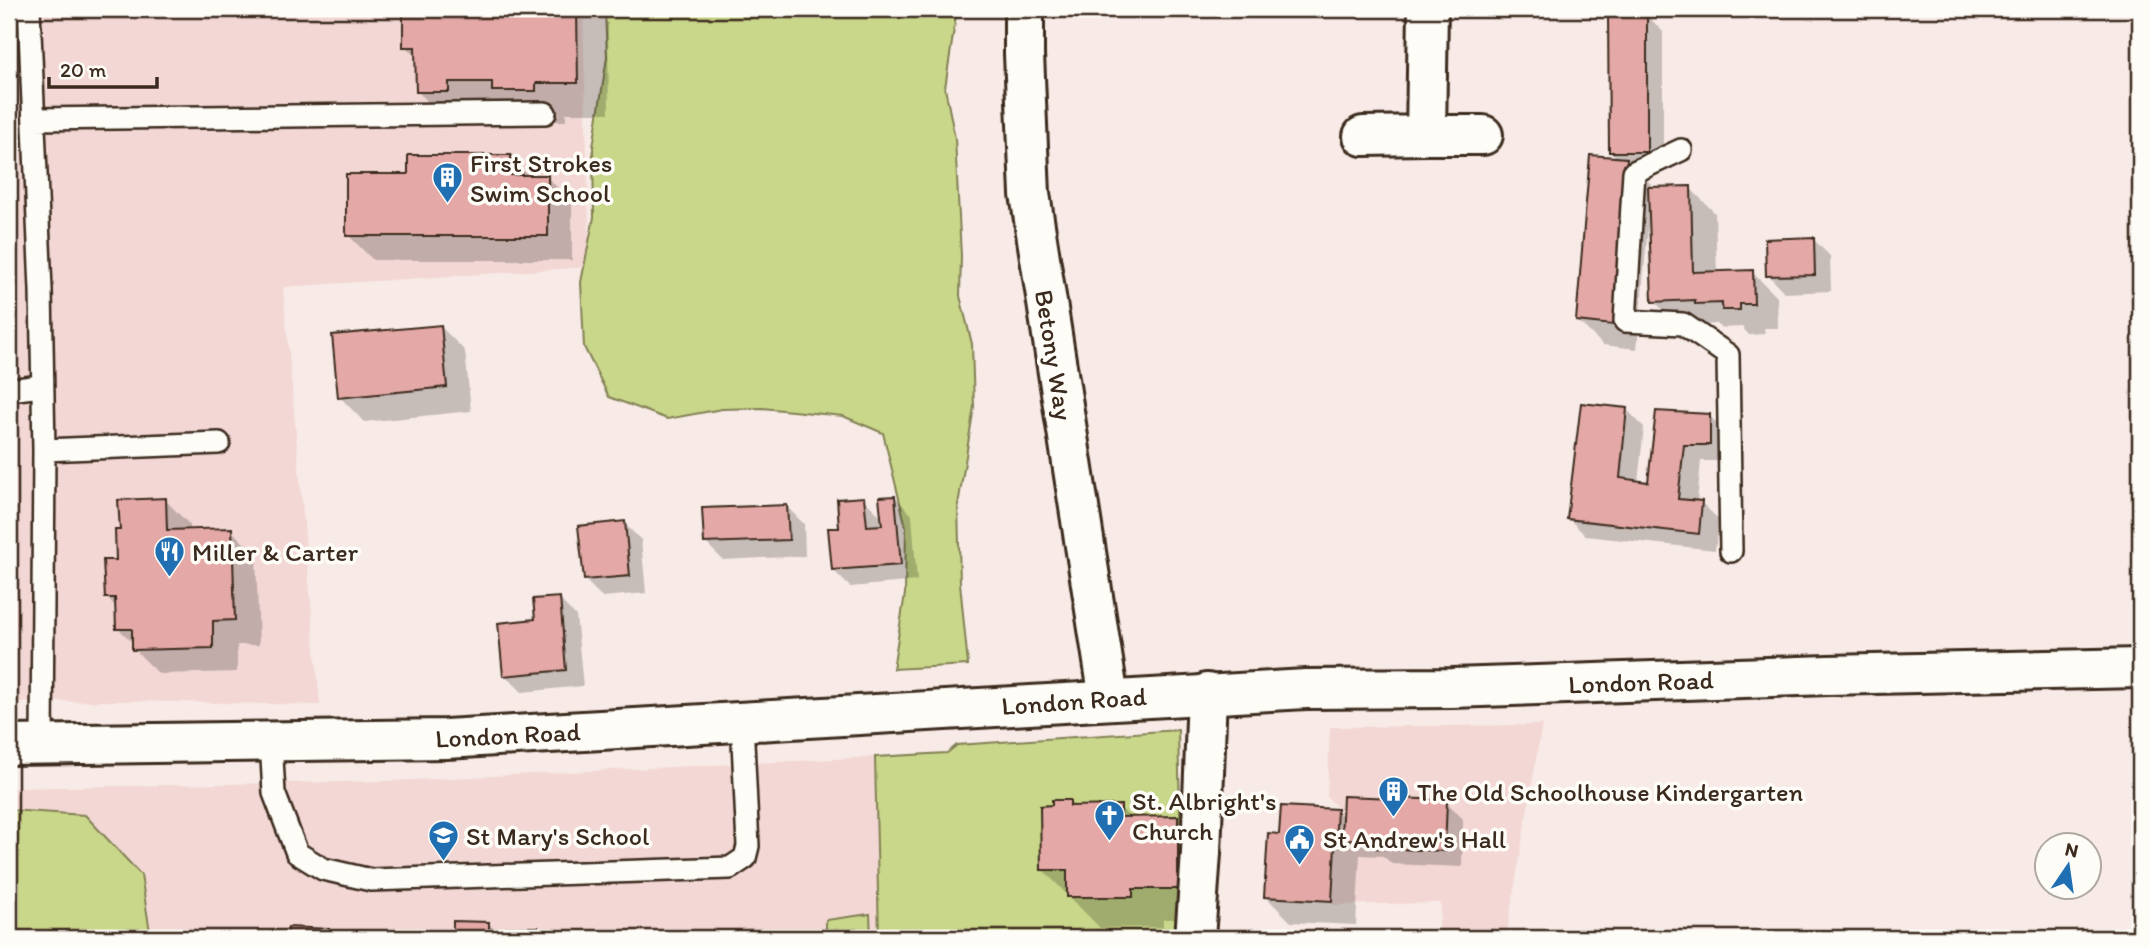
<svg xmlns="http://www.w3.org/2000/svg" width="2149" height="947" font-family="Itim,sans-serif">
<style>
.built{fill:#f2d7d4}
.green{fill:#c9d78a;stroke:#828054;stroke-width:2}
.shadow{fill:#0003}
.building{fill:#e4a9a7;stroke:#3b2a1e;stroke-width:2}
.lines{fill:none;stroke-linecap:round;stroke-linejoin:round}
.lane-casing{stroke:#3b2a1e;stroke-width:26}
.street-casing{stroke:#3b2a1e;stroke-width:44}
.secondary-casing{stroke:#3b2a1e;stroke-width:44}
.lane{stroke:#fdfcf7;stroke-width:21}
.street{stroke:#fdfcf7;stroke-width:38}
.secondary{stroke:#fdfcf7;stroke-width:38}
.labels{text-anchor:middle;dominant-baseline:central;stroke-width:7;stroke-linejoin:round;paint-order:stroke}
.poi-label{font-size:26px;fill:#3b2a1e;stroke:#fdfcf7;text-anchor:start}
.street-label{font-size:26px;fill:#3b2a1e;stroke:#fdfcf7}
</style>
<rect width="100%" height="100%" fill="#f8ebe7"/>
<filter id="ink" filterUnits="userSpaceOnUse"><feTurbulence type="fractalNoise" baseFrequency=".0143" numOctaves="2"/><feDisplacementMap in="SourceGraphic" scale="14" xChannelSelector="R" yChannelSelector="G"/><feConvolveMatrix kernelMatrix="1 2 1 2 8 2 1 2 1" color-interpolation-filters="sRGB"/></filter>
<g filter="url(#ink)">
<path class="built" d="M9,9H583L590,267L283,287L320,705L129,701L9,702Z
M1542,725L1506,938H1438L1441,903L1333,905L1338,808L1327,797L1330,727Z
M875,757L879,938H9V788L390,781Z"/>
<path class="green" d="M605,9H957L945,88L955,138L961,256L960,296L972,344L974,407L958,505L960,583L968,665L893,669L905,594L906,527L883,433L843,416L762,408L722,409L667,419L609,397L584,347L581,282L594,217L593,147L607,57Z
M1178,730L1181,852L1176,938H879L875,757L947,753L957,745Z
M9,810L85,815L141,875L151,938H9Z
M870,914L871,938H826V920Z"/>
<path class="shadow" d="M405,9H594L608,23L609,113H566V121L449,122L417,91V58L405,46Z
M1646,14L1663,32V169H1635L1651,184V189L1690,188L1715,213L1717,273L1752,272L1777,297L1778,328H1764L1765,334L1749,335L1742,327L1721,328L1717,324L1679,326L1654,301L1651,215H1649L1637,349L1603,345L1578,321L1618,159L1610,151Z
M510,157L530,177H547L572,202V260H373L348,235L410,176Z
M1813,239L1830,256L1831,291L1785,293L1768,275Z
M440,326L465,351L471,411L364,422L340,397Z
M1626,409L1644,427L1638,482L1650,484L1709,415L1726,433V461H1701L1697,502L1702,503L1719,520L1715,550L1586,536L1569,519Z
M895,497L912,515L917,581L850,587L833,570L841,529L863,499L883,518Z
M165,500L190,525V531L231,530L256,555L259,645H237V672L159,674L134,649V644L118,628L117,608L106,597L118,561L121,531Z
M786,506L804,524L805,556L723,560L706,543Z
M624,523L641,540L646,593L602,597L585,580Z
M559,599L576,616L583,686L522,692L505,675L537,621Z
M1069,802L1075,807H1120L1131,819L1177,818L1208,850L1209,919H1163V927L1100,928L1042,869Z
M1446,802L1463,819L1462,867L1392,864L1383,856L1360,855L1356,925L1291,922L1266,897L1280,836L1337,811L1344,818Z
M455,923H488L503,938H454Z
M289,929L328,930L336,938H289Z
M508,929H537L546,938H507Z"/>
<path class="building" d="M403,9H577L578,83H536V91H492V82H449V92H416L415,47H403Z
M1608,12L1647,13V152H1609Z
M408,155H511V175H548V236H346V174H408Z
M1590,155L1627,158L1613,325L1576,321Z
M1691,186L1693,272L1753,270L1754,304H1740V310H1722V303L1695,304V300L1652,302L1648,187Z
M1814,237L1815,275L1766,276L1765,239Z
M441,325L447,387L338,398L332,335Z
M1581,403L1627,408L1620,478L1648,482L1656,411L1710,414V445H1684L1678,499L1702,501L1699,534L1567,519Z
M895,496L901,565L832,570L828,528H839L837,499L864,497L867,526L882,525L879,497Z
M166,498L167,530L232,528L235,620L213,621V648L132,650V629H116L115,598H105L103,560H116L115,530H120L118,500Z
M787,505L789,540L704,543L702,508Z
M625,521L630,576L584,580L578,526Z
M560,597L566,670L503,676L498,623L535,619L533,599Z
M1343,796L1447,800L1445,851L1373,848V840L1341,839Z
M1052,800H1070V806L1121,805V817L1178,816V889H1133V897H1067V870H1041L1040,806L1052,805Z
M1281,806L1337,809L1332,901L1264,897L1268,833L1279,834Z
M453,921L489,922V938H453Z
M288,927L329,929V938H287Z
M506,927H538V938H506Z"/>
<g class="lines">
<defs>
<path id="lane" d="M29,9L41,290L44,450L42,746
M34,119L545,113
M1681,150L1634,172L1625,321L1683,324L1728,355L1731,551
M9,390L41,386
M44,450L219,443
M271,741L274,793L297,853L323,869L371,880L730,868L745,858L748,846L742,721"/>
<path id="street" d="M1024,9V54L1030,194L1109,699
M1426,135H1483
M1363,136L1426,135L1428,9
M1195,938L1201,853L1207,693"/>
<path id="secondary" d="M9,745L446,739L1306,689L1452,688L1828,675L2140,668"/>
</defs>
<use href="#lane" class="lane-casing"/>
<use href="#street" class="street-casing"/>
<use href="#secondary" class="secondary-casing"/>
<use href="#lane" class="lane"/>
<use href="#street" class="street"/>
<use href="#secondary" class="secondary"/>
</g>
</g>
<defs>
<symbol id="building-pin" viewBox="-11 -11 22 30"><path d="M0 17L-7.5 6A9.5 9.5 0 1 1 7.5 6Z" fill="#1f6fb2" stroke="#fdfcf7"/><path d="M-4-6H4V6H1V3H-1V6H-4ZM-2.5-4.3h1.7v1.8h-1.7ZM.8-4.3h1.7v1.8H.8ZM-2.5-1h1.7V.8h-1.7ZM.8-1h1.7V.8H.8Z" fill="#fff"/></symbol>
<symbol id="restaurant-pin" viewBox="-11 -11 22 30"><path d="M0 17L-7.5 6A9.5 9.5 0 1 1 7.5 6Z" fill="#1f6fb2" stroke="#fdfcf7"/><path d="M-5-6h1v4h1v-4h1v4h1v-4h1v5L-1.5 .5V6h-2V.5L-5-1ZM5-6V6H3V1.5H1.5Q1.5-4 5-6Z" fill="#fff"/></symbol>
<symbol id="church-pin" viewBox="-11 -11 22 30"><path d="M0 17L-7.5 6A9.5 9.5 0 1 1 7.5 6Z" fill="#1f6fb2" stroke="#fdfcf7"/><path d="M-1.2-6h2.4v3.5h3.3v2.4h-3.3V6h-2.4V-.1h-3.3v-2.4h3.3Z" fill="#fff"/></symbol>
<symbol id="school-pin" viewBox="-11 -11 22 30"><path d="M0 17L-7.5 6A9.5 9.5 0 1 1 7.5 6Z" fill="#1f6fb2" stroke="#fdfcf7"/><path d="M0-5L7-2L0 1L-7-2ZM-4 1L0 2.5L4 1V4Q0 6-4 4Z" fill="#fff"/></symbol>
<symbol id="civic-pin" viewBox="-11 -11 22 30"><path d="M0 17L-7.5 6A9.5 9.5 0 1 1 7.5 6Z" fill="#1f6fb2" stroke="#fdfcf7"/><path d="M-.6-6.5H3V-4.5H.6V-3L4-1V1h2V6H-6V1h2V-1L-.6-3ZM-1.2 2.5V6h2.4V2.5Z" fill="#fff"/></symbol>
</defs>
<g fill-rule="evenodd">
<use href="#building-pin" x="430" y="160" width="35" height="47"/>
<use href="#restaurant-pin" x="152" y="534" width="35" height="47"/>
<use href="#building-pin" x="1376" y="774" width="35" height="47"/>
<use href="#church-pin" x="1092" y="798" width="35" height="47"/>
<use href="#school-pin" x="426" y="818" width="35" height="47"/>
<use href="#civic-pin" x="1282" y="822" width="35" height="47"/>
</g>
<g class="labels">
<g class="poi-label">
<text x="470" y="163">First Strokes<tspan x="470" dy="30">Swim School</tspan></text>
<text x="192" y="552">Miller &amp; Carter</text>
<text x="1417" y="792">The Old Schoolhouse Kindergarten</text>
<text x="1132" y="801">St. Albright's<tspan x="1132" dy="30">Church</tspan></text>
<text x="466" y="836">St Mary's School</text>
<text x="1323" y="839">St Andrew's Hall</text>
</g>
<g class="street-label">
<text transform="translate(1054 355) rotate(81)">Betony Way</text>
<text transform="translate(1641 682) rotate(-2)">London Road</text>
<text transform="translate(1074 701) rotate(-4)">London Road</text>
<text transform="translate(508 735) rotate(-3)">London Road</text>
</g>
</g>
<rect width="2149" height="947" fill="none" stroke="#fdfcf7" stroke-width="35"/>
<rect x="18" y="18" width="2114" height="912" fill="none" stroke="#3b2a1e" stroke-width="2.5" filter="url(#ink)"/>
<g transform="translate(2068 866) rotate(13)"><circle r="33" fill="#fdfcf7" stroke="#afa8a0" stroke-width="2"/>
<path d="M0-5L12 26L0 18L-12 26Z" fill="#1f6fb2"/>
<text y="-10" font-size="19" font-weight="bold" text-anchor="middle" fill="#3b2a1e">N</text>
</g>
<path d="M49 77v10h108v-10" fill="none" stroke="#3b2a1e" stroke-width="3.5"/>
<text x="60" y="77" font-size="21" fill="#3b2a1e" stroke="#fdfcf7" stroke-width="5" paint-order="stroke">20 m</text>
</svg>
